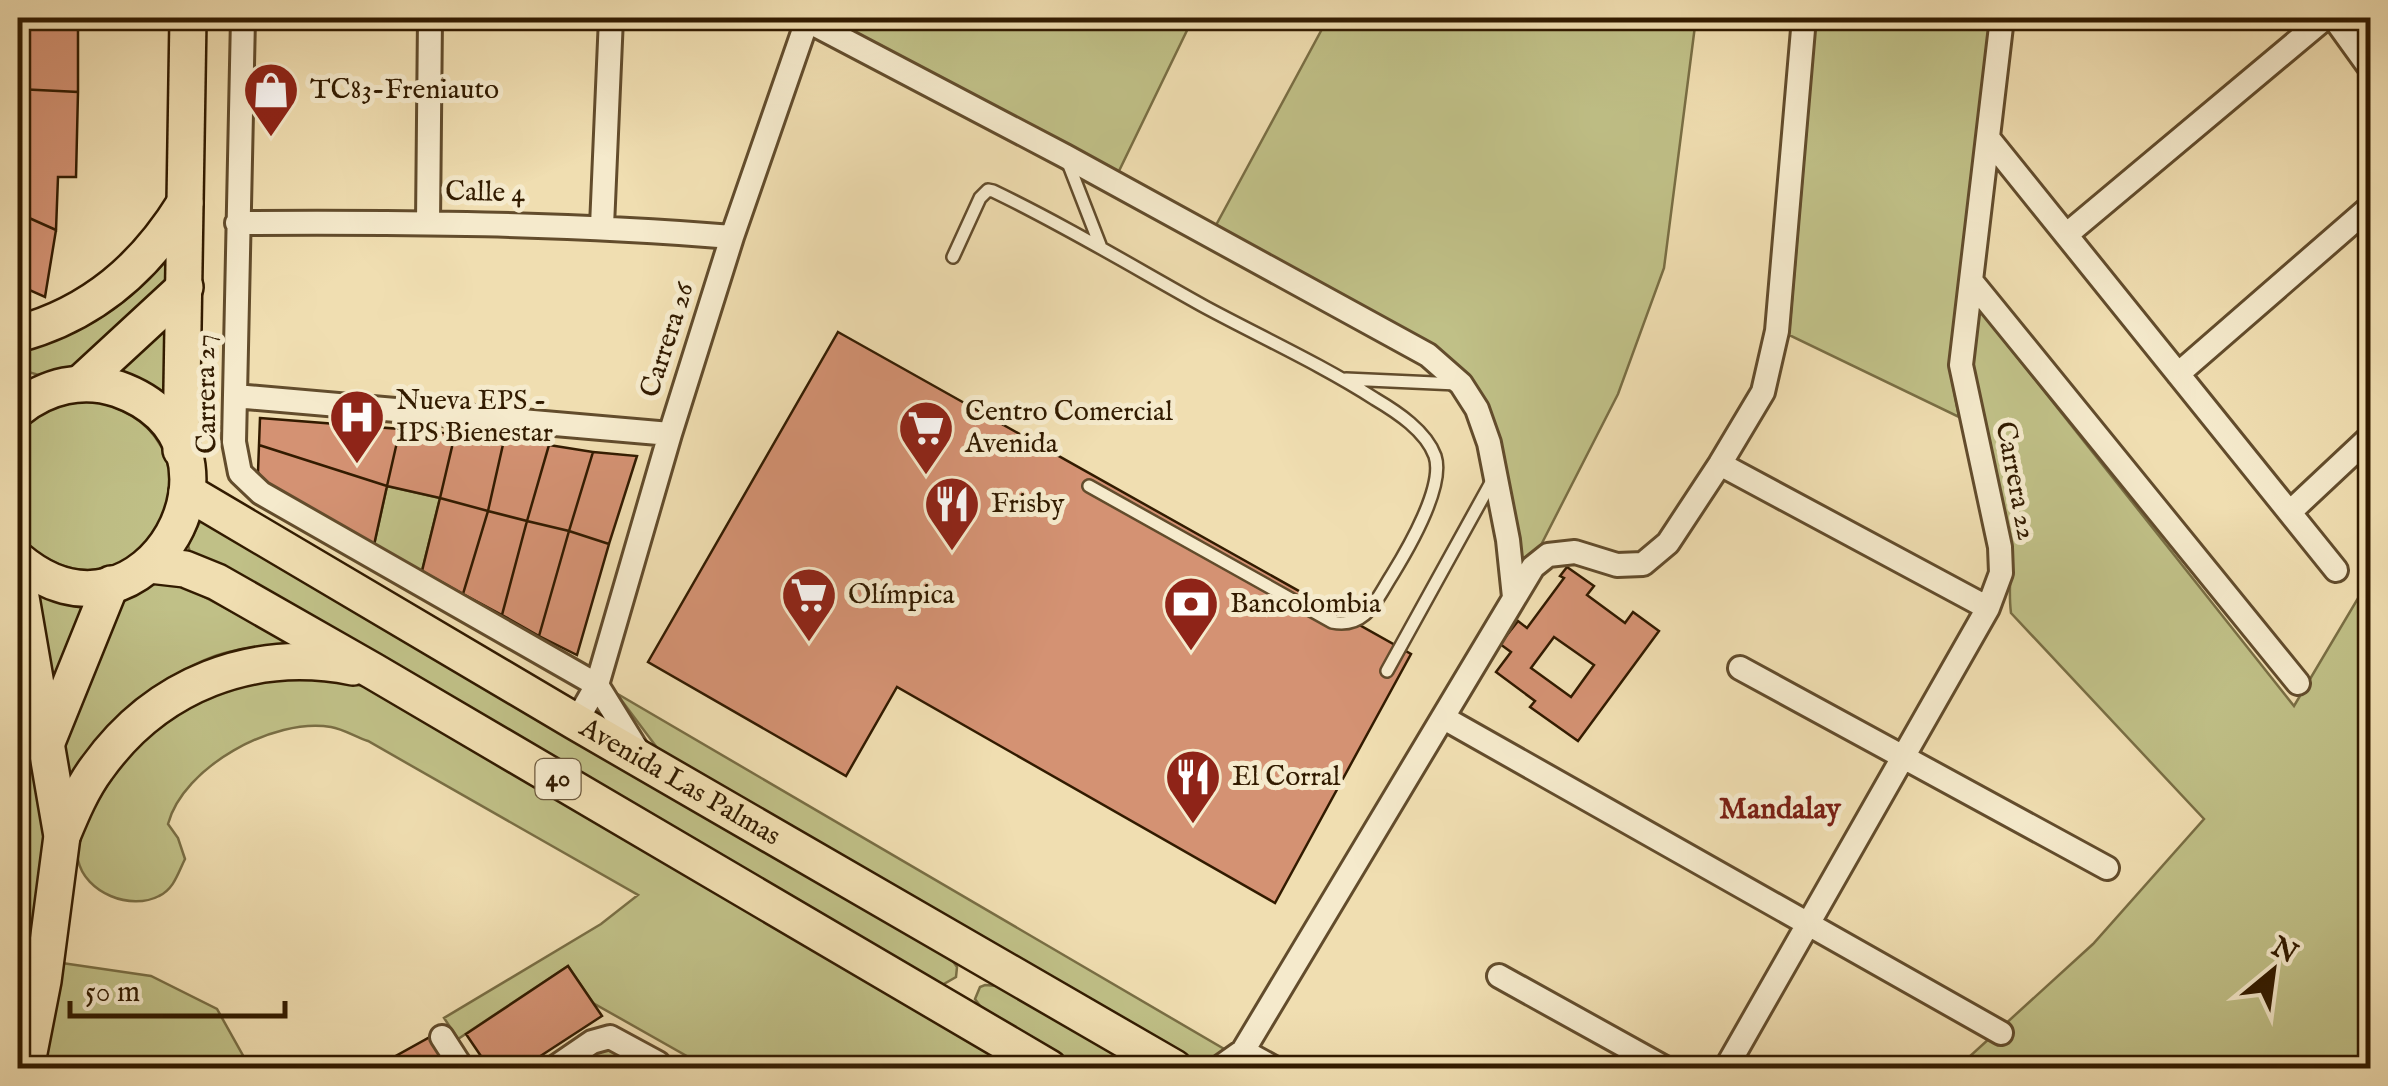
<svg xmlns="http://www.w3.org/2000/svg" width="2388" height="1086" font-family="'IM FELL English',serif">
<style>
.green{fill:#c0c087;stroke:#796e44;stroke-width:2.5}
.building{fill:#d49273;stroke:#321b00;stroke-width:2.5;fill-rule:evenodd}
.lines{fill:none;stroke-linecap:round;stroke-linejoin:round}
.lane-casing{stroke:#624c2c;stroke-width:16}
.street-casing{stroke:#624c2c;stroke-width:28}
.primary-casing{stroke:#321b00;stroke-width:40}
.lane{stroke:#f5eacc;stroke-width:11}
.street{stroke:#f5eacc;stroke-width:22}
.primary{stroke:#f0deb1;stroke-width:35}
.labels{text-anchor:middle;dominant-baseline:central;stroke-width:10;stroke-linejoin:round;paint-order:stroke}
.shield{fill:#f5eacc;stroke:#6c593d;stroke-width:2.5}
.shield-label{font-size:25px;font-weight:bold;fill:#321b00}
.poi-label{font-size:28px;fill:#321b00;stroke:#f5eacc;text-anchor:start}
.street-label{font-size:28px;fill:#321b00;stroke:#f5eacc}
.neighbourhood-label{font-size:30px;font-weight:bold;fill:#7a1f14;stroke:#f5eacc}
</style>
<rect width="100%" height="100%" fill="#f0deb1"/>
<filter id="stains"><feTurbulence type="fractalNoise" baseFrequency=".002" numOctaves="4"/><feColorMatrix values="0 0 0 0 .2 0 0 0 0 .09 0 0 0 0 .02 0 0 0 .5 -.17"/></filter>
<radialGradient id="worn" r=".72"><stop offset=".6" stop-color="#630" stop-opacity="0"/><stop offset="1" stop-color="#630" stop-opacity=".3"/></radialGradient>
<path class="green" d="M 827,18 L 1193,18 L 1118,173 Z
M 1328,18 L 1696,18 L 1664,268 L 1618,394 L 1541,545 L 1522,565 C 1510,501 1506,433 1470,378 L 1215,227 Z
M 1816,18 L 1992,18 L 1949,365 L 1959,417 L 1789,335 Z
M 169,256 L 168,280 L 74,367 L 42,376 L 18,369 L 18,351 C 77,338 132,304 169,256 Z
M 1979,309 L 2294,706 L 2370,578 L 2370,1068 L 1957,1068 L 2093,944 L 2204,819 L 2011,613 C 2008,589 2011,570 2012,547 L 1971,366 Z
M 168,326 L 166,398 L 142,381 L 119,372 Z
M 90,400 C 238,431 155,617 48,559 C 35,552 26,546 18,535 L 18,435 C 36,410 61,404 90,400 Z
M 387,486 L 440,498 L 422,571 L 374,545 Z
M 201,520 L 950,957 L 957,967 L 956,977 L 942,985 L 190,552 L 188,545 Z
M 154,582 L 182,585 L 292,644 C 267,646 240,647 215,656 C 153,679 104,726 69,780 L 64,745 L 124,598 Z
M 36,592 L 60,602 L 85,604 L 53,681 Z
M 288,676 L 329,679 L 367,687 L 1016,1068 L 708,1068 L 593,1003 L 568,966 L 458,1039 L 444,1018 L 601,924 L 638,895 L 368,741 C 356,737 343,729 331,727 C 274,717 183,767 168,824 L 178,838 L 185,859 C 178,873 174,889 159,896 C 131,911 85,893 78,860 C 74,842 85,826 93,810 C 120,757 165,713 220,691 C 241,683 266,681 288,676 Z
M 18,682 L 45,836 L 18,1019 Z
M 616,693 L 1231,1053 L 1205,1068 L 691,769 L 658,749 Z
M 62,963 L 151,976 L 217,1009 L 250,1068 L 44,1068 Z
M 985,985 L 998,986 L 1141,1068 L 1083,1068 L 983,1010 L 975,999 L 980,987 Z
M 605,1047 L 639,1068 L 574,1068 Z"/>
<path class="building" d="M 18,18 L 78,18 L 78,92 L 18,89 Z
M 18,89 L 78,92 L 76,177 L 58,177 L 56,230 L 18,213 Z
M 18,213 L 56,230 L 45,297 L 18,285 Z
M 838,332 L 1411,654 L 1275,903 L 897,687 L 846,776 L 648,662 Z
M 260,418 L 400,429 L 387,486 L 259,445 Z
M 400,429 L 455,434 L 440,498 L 387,486 Z
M 455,434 L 504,440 L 488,511 L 440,498 Z
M 504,440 L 549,445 L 527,521 L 488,511 Z
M 259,445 L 387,486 L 374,545 L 264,483 L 258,472 Z
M 549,445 L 593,452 L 569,531 L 527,521 Z
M 593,452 L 637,456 L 609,544 L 569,531 Z
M 440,498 L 488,511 L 463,594 L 422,571 Z
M 488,511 L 527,521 L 502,615 L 463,594 Z
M 527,521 L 569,531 L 539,636 L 502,615 Z
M 569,531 L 609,544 L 577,655 L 539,636 Z
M 1567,567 L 1594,586 L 1587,595 L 1625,623 L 1633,612 L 1659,631 L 1578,741 L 1530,707 L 1535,701 L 1496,672 L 1511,652 L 1500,644 L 1518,621 L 1527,628 L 1564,578 L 1560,576 ZM 1554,637 L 1594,665 L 1571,697 L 1531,668 Z
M 568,966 L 602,1016 L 522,1068 L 489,1068 L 466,1034 Z
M 430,1037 L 449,1068 L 389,1068 L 385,1062 Z"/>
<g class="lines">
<g class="lane-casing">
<path id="lane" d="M 1067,160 L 1100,245
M 953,257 L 980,198 L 988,190 L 993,191 C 1066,226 1135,268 1207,308 C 1263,338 1322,365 1375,399 C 1397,412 1426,431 1435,456 C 1445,486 1408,549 1392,575 C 1376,600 1366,629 1332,622 L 1089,486
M 1346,379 L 1457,384
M 1387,671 L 1493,479"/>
</g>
<g class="street-casing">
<path id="street" d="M 243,18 L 234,442 L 240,473 L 261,493 L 597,685 L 641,756
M 2334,18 L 2370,68
M 808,21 L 1065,156 L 1428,355 L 1461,384 L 1477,409 L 1489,443 L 1508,540 L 1514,597
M 1988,138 L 2336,570
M 428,222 L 430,18
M 237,223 C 403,222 567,223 732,237
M 602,226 L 611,18
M 2066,235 L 2325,18
M 1972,282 L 2298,683
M 2178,374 L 2370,207
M 235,396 L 670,434
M 1720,464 L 1988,608
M 2290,512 L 2370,437
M 1740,668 L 2107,868
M 1444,718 L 2001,1033
M 576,722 L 597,685 L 670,434 L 732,237 L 808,18
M 1499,976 L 1665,1068
M 442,1037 L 462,1068
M 1243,1051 L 1274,1068
M 554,1068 L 592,1042 L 610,1037 L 658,1063 L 659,1068
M 1219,1068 L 1243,1051 L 1533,567 L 1548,555 L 1575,552 L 1617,565 L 1643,564 L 1668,543 L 1720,464 L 1763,392 L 1777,331 L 1804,18
M 1726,1068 L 1988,608 L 2001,573 L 2000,547 L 1961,365 L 2002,18"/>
</g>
<g class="primary-casing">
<g id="primary">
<path d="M 18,334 C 92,314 145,268 185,203"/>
<path d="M 81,383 L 185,287"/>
<path d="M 18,409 C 46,386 83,377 118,389 C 270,443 145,667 18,560"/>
<path d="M 181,450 L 188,18"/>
<path id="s1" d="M 187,492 L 576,722 L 1174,1068"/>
<path d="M 150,565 L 185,569 L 217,582 L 373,671 L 1049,1068"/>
<path d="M 18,580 L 62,836 L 43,981 L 26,1068"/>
<path d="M 47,742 L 111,584"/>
<path d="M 62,836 C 72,812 82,788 97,768 C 157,684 253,647 353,667"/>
</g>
</g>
<use href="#lane" class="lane"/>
<use href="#street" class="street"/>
<use href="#primary" class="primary"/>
</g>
<defs>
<g id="shop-pin" transform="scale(2.875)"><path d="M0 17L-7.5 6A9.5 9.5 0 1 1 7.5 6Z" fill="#8f2418" stroke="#f5eacc"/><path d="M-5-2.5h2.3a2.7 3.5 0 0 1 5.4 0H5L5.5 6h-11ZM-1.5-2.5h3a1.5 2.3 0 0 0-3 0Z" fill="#fff"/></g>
<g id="hospital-pin" transform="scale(2.875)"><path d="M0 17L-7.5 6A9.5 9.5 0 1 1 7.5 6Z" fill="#8f2418" stroke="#f5eacc"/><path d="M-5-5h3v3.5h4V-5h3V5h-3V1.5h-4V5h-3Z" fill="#fff"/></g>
<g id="supermarket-pin" transform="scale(2.875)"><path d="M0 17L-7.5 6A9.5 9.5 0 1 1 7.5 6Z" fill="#8f2418" stroke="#f5eacc"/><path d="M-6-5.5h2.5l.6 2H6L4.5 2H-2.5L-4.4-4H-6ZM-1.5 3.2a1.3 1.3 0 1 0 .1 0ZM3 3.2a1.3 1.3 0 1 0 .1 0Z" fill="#fff"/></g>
<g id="restaurant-pin" transform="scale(2.875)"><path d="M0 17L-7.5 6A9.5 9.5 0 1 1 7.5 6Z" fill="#8f2418" stroke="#f5eacc"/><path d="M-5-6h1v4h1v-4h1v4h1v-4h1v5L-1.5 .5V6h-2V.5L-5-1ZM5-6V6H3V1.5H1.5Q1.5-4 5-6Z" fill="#fff"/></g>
<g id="bank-pin" transform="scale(2.875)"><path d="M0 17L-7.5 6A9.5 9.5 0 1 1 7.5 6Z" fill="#8f2418" stroke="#f5eacc"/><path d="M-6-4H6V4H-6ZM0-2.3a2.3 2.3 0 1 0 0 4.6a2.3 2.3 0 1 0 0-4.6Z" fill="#fff"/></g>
</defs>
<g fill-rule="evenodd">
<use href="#shop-pin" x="271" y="90"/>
<use href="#hospital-pin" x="357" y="417"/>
<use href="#supermarket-pin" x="926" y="428"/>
<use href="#restaurant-pin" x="952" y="504"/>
<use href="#supermarket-pin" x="809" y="595"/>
<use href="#bank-pin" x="1191" y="604"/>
<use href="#restaurant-pin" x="1193" y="777"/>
</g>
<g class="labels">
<rect class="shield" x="535.5" y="759" width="45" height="40" rx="8"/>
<g class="shield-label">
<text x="558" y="779">40</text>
</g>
<g class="poi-label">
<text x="310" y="90">TC83-Freniauto</text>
<text x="396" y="401">Nueva EPS -<tspan x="396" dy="32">IPS Bienestar</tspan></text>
<text x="965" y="412">Centro Comercial<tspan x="965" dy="32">Avenida</tspan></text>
<text x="991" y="504">Frisby</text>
<text x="848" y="595">Olímpica</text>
<text x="1230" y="604">Bancolombia</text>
<text x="1232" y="777">El Corral</text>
</g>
<g class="street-label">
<text transform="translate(485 193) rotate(1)">Calle 4</text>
<text transform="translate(668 340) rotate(-72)">Carrera 26</text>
<text transform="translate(207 394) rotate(-91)">Carrera 27</text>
<text transform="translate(2015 481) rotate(79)">Carrera 22</text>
<text stroke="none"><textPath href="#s1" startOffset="572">Avenida Las Palmas</textPath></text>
</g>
<g class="neighbourhood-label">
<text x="1780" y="810">Mandalay</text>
</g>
</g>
<rect width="2388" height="1086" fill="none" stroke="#f0deb1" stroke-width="60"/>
<rect x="20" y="20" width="2348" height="1046" fill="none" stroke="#321b00" stroke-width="5"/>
<rect x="30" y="30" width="2328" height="1026" fill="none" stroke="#321b00" stroke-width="2.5"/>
<g transform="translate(2273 971) rotate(29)" stroke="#f5eacc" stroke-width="8" paint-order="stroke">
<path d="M0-8L18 38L0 25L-18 38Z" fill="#321b00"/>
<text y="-15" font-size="28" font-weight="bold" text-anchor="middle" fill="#321b00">N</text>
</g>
<path d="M70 1001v15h215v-15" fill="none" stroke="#321b00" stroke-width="5"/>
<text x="85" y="1001" font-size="30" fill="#321b00" stroke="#f5eacc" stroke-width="8" paint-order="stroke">50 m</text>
<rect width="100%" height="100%" filter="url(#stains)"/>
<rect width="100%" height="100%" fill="url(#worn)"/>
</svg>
